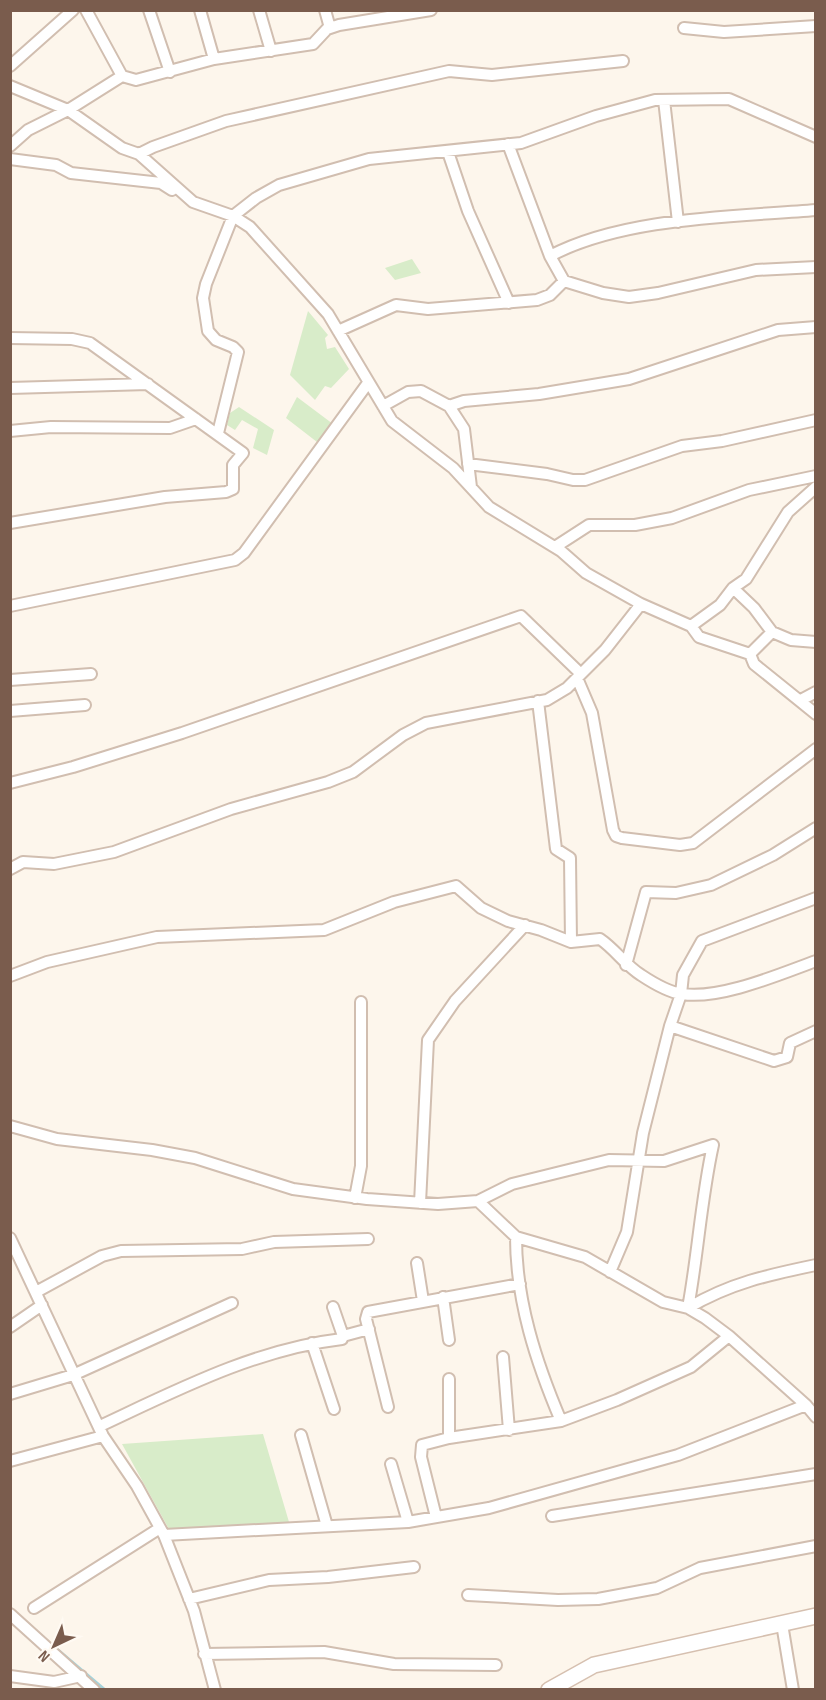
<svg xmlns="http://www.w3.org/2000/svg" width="826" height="1700" font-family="'Sofia Sans Condensed',sans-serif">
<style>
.green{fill:#d8ecc9}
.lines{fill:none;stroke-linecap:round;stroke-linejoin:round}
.stream{stroke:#a5d3da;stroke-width:3}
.street-casing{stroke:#d1beb0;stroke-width:14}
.secondary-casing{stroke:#d6c0b0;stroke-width:18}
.street{stroke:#fff;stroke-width:10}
.secondary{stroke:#fff;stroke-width:15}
</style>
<rect width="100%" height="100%" fill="#fdf6ec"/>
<path class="green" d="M 412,259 L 421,273 L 395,280 L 385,268 Z
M 308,311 L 328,335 L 325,338 L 327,349 L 335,347 L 349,369 L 331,388 L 325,386 L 315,400 L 290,375 Z
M 297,397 L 333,424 L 317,442 L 286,418 Z
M 239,407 L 274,430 L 267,455 L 253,448 L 258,429 L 242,420 L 235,430 L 227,425 L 230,413 Z
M 263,1434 L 289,1522 L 170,1531 L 122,1444 Z"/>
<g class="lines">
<path class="stream" d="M 52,1645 L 105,1690"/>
<g class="street-casing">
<path id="street" d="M 86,10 L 122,76
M 149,10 L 170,72
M 200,10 L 214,59
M 259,10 L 271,51
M 325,10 L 330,28
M 684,28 L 724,32 L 816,26
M 10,66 L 73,10
M 10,86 L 68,110 L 122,148 L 139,154 L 193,202 L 233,216 L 250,227 L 328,314 L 392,421 L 453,468 L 489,507 L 561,551 L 586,573 L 641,604 L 691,626 L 699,637 L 750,654 L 754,664 L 816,714
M 664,100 L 678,222
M 508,144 L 550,256 L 564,281 L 603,293 L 629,297 L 658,293 L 756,270 L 816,267
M 10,146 L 28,130 L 68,110 L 122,76 L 136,80 L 214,59 L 313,44 L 327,29 L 339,25 L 431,10
M 448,152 L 468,211 L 509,303
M 139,154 L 153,147 L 226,121 L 449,71 L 492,75 L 623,61
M 10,159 L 56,165 L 71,173 L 161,183 L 172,190
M 550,256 C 624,217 733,217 816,210
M 338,331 L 396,305 L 428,309 L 537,300 L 550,295 L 564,281
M 10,338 L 72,339 L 90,343 L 243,453 L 233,465 L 233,489 L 226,492 L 165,497 L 10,523
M 10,388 L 148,384
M 383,406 L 408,392 L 421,391 L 449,406 L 464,429 L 471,487
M 449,406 L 464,401 L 539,394 L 629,379 L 778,330 L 816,327
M 10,431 L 51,427 L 170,428 L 196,419
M 218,433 L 238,352 L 233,347 L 216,340 L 208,331 L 203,298 L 206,284 L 233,216 L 256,198 L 279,185 L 369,159 L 521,143 L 596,116 L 655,100 L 729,99 L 816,137
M 468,464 L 547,474 L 573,480 L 585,480 L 682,446 L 722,441 L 816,420
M 555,547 L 589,525 L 635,525 L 672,518 L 749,490 L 816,476
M 733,588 L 754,608 L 772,632 L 791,640 L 816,642
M 10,606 L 235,560 L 244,553 L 368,383
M 691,626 L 720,605 L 733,588 L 746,579 L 788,512 L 816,487
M 750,654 L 772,632
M 577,678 L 592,713 L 613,830 L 616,836 L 622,838 L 680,845 L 693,843 L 816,749
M 10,680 L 91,674
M 801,700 L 816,692
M 538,701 L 556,849 L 570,858 L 571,942
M 10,711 L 85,705
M 10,783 L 73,767 L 182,733 L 521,616 L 581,674
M 10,869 L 23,862 L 54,864 L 114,852 L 231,809 L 328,782 L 353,772 L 403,735 L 426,723 L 547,700 L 567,688 L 605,650 L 641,604
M 626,965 L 646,892 L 676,893 L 711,885 L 773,855 L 816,828
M 10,976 L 47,962 L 157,937 L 324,930 L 394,902 L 456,886 L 481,908 L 508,921 L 541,930 L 571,942 L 600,939 C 616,950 625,965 641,975 C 653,983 668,992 682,994 C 720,1000 780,974 816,961
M 670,1026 L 774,1061 L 787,1057 L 790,1043 L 816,1031
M 10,1126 L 57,1139 L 152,1150 L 195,1158 L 293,1189 L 367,1199 L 438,1204 L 478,1201 L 512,1184 L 609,1160 L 664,1161 L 713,1145
M 355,1198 L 361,1166 L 361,1002
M 478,1201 L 516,1237 L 585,1257 L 663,1302 L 688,1308 L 705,1318 L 729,1336 L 806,1405 L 816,1417
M 420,1203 L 428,1040 L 455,1001 L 525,925
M 516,1237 C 516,1301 536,1362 561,1421
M 10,1238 L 103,1436 L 137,1486 L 164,1535 L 194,1611 L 215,1690
M 417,1263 L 423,1301
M 610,1272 L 627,1232 L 643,1133 L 670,1026 L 681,994 L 683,975 L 702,941 L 816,898
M 36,1292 L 102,1256 L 121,1251 L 242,1249 L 274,1242 L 368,1239
M 443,1297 L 449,1340
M 688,1308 C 698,1254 701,1199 713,1145
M 688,1308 C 730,1283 768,1275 816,1265
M 10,1327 L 42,1305
M 343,1336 L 369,1329
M 312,1343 L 334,1409
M 503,1357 L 509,1430
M 449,1379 L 449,1438
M 10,1394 L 73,1375 L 232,1303
M 388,1407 L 366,1319 L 368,1312 L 520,1284
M 100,1426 C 177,1390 256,1349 342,1339 L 343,1336 L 333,1307
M 301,1435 L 327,1526
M 10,1461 L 103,1436
M 391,1464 L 408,1522
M 552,1516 L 816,1474
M 436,1517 L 421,1457 L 422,1445 L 449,1438 L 561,1421 L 617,1400 L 691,1367 L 729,1336
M 164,1535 L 408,1522 L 489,1508 L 678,1455 L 806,1405
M 468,1595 L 558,1600 L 598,1599 L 657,1588 L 700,1568 L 816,1546
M 189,1599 L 269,1580 L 328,1577 L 414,1567
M 34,1608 L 160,1528
M 10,1614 L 94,1690
M 782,1624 L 793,1690
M 204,1654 L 324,1652 L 394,1664 L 496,1665
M 10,1676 L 54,1682 L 81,1676"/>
</g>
<g class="secondary-casing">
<path id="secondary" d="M 549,1690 L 594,1665 L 816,1616"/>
</g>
<use href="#street" class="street"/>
<use href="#secondary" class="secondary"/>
</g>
<rect width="826" height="1700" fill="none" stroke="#7a5c4d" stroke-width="24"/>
<g transform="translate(54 1646) rotate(224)" stroke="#fffaf3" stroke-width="4.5" paint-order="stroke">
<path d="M0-4.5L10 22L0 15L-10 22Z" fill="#7a5c4d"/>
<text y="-9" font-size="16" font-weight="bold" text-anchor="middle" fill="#7a5c4d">N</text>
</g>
</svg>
